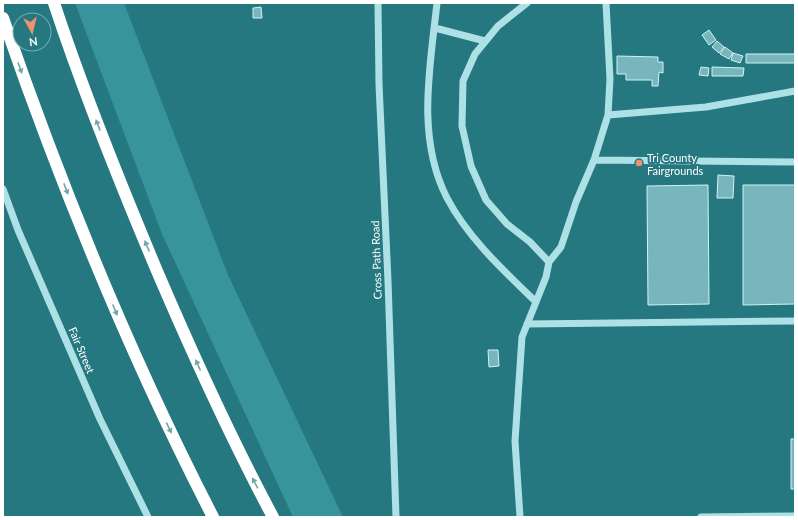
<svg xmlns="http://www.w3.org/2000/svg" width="798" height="520" font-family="Lato,sans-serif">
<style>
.green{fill:#37939c}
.building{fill:#77b6bc;stroke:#d1f2f5}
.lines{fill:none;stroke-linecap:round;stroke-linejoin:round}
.minor{stroke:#aee1e6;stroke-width:7}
.highway{stroke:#fff;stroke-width:12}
.oneway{fill:#72a7ac}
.poi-dot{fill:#ef9173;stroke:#267880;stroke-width:1.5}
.labels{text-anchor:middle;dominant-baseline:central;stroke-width:4;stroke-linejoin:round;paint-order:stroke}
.poi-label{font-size:11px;fill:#fff;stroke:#267880;text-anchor:start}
.street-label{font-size:11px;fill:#fff;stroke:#267880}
</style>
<rect width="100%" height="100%" fill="#267880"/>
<path class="green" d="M 75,3 L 124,3 L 228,275 L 343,517 L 293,517 L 162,234 Z"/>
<path class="building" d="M 261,7 L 262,18 L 253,18 L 253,8 Z
M 709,30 L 716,40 L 709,45 L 702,35 Z
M 717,41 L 724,47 L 719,53 L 712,47 Z
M 725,47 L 733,53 L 729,59 L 720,54 Z
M 733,53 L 743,56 L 740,63 L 731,60 Z
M 746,54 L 795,54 L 795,63 L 746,63 Z
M 617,56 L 658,57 L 658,62 L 663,62 L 663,73 L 659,72 L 658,86 L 652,86 L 652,80 L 626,80 L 626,74 L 617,74 Z
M 701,67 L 709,68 L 708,76 L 699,75 Z
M 712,67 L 744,68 L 743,76 L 712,76 Z
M 718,175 L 734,176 L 733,198 L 717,198 Z
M 708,185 L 709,304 L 648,305 L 647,186 Z
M 743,185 L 795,185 L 795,304 L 743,305 Z
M 488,350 L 498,350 L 499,366 L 489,367 Z
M 791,439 L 795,439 L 795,489 L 791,489 Z"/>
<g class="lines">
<path class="minor" d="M 378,3 L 379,84 L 388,281 L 396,517
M 437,3 C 430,67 416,138 447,198 C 468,238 504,271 536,302
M 435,28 L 485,41
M 608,115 L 706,107 L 795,91
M 594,160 L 795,162
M 3,189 L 18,230 L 100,419 L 148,517
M 549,262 L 561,247 L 576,202 L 594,160 L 608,115 L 610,79 L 606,3
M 527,324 L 795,321
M 520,517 L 515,441 L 522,337 L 546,277 L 549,262 L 530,242 L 507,224 L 486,200 L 471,166 L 462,126 L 463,81 L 475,54 L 498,26 L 527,3
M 701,517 L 795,516"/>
<path class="highway" d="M 54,3 C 84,94 120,183 157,271 C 193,355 230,437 273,517
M 3,18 C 62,189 130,356 213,517"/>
</g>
<defs><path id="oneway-solid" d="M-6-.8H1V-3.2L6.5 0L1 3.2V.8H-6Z"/></defs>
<g class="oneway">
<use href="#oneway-solid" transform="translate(20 68) rotate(70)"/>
<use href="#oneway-solid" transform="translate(98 125) rotate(-111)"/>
<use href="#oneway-solid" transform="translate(66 189) rotate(69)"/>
<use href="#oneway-solid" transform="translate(147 246) rotate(-113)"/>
<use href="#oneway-solid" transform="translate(115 310) rotate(67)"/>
<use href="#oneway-solid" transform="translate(198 365) rotate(-114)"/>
<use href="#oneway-solid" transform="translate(169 428) rotate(64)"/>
<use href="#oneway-solid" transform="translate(255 483) rotate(-118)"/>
</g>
<circle class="poi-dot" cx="639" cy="163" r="4"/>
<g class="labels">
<g class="poi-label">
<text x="647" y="157">Tri County<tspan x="647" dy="13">Fairgrounds</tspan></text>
</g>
<g class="street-label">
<text transform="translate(376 260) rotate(-92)">Cross Path Road</text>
<text transform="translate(82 350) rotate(67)">Fair Street</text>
</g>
</g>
<rect width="798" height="520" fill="none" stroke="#ffffff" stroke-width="8"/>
<g transform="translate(32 32) rotate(172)"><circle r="19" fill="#267880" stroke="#7daeb3"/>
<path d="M0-3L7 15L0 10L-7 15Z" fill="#ef9173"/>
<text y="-6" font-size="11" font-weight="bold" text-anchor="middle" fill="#ffffff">N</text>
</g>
</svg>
